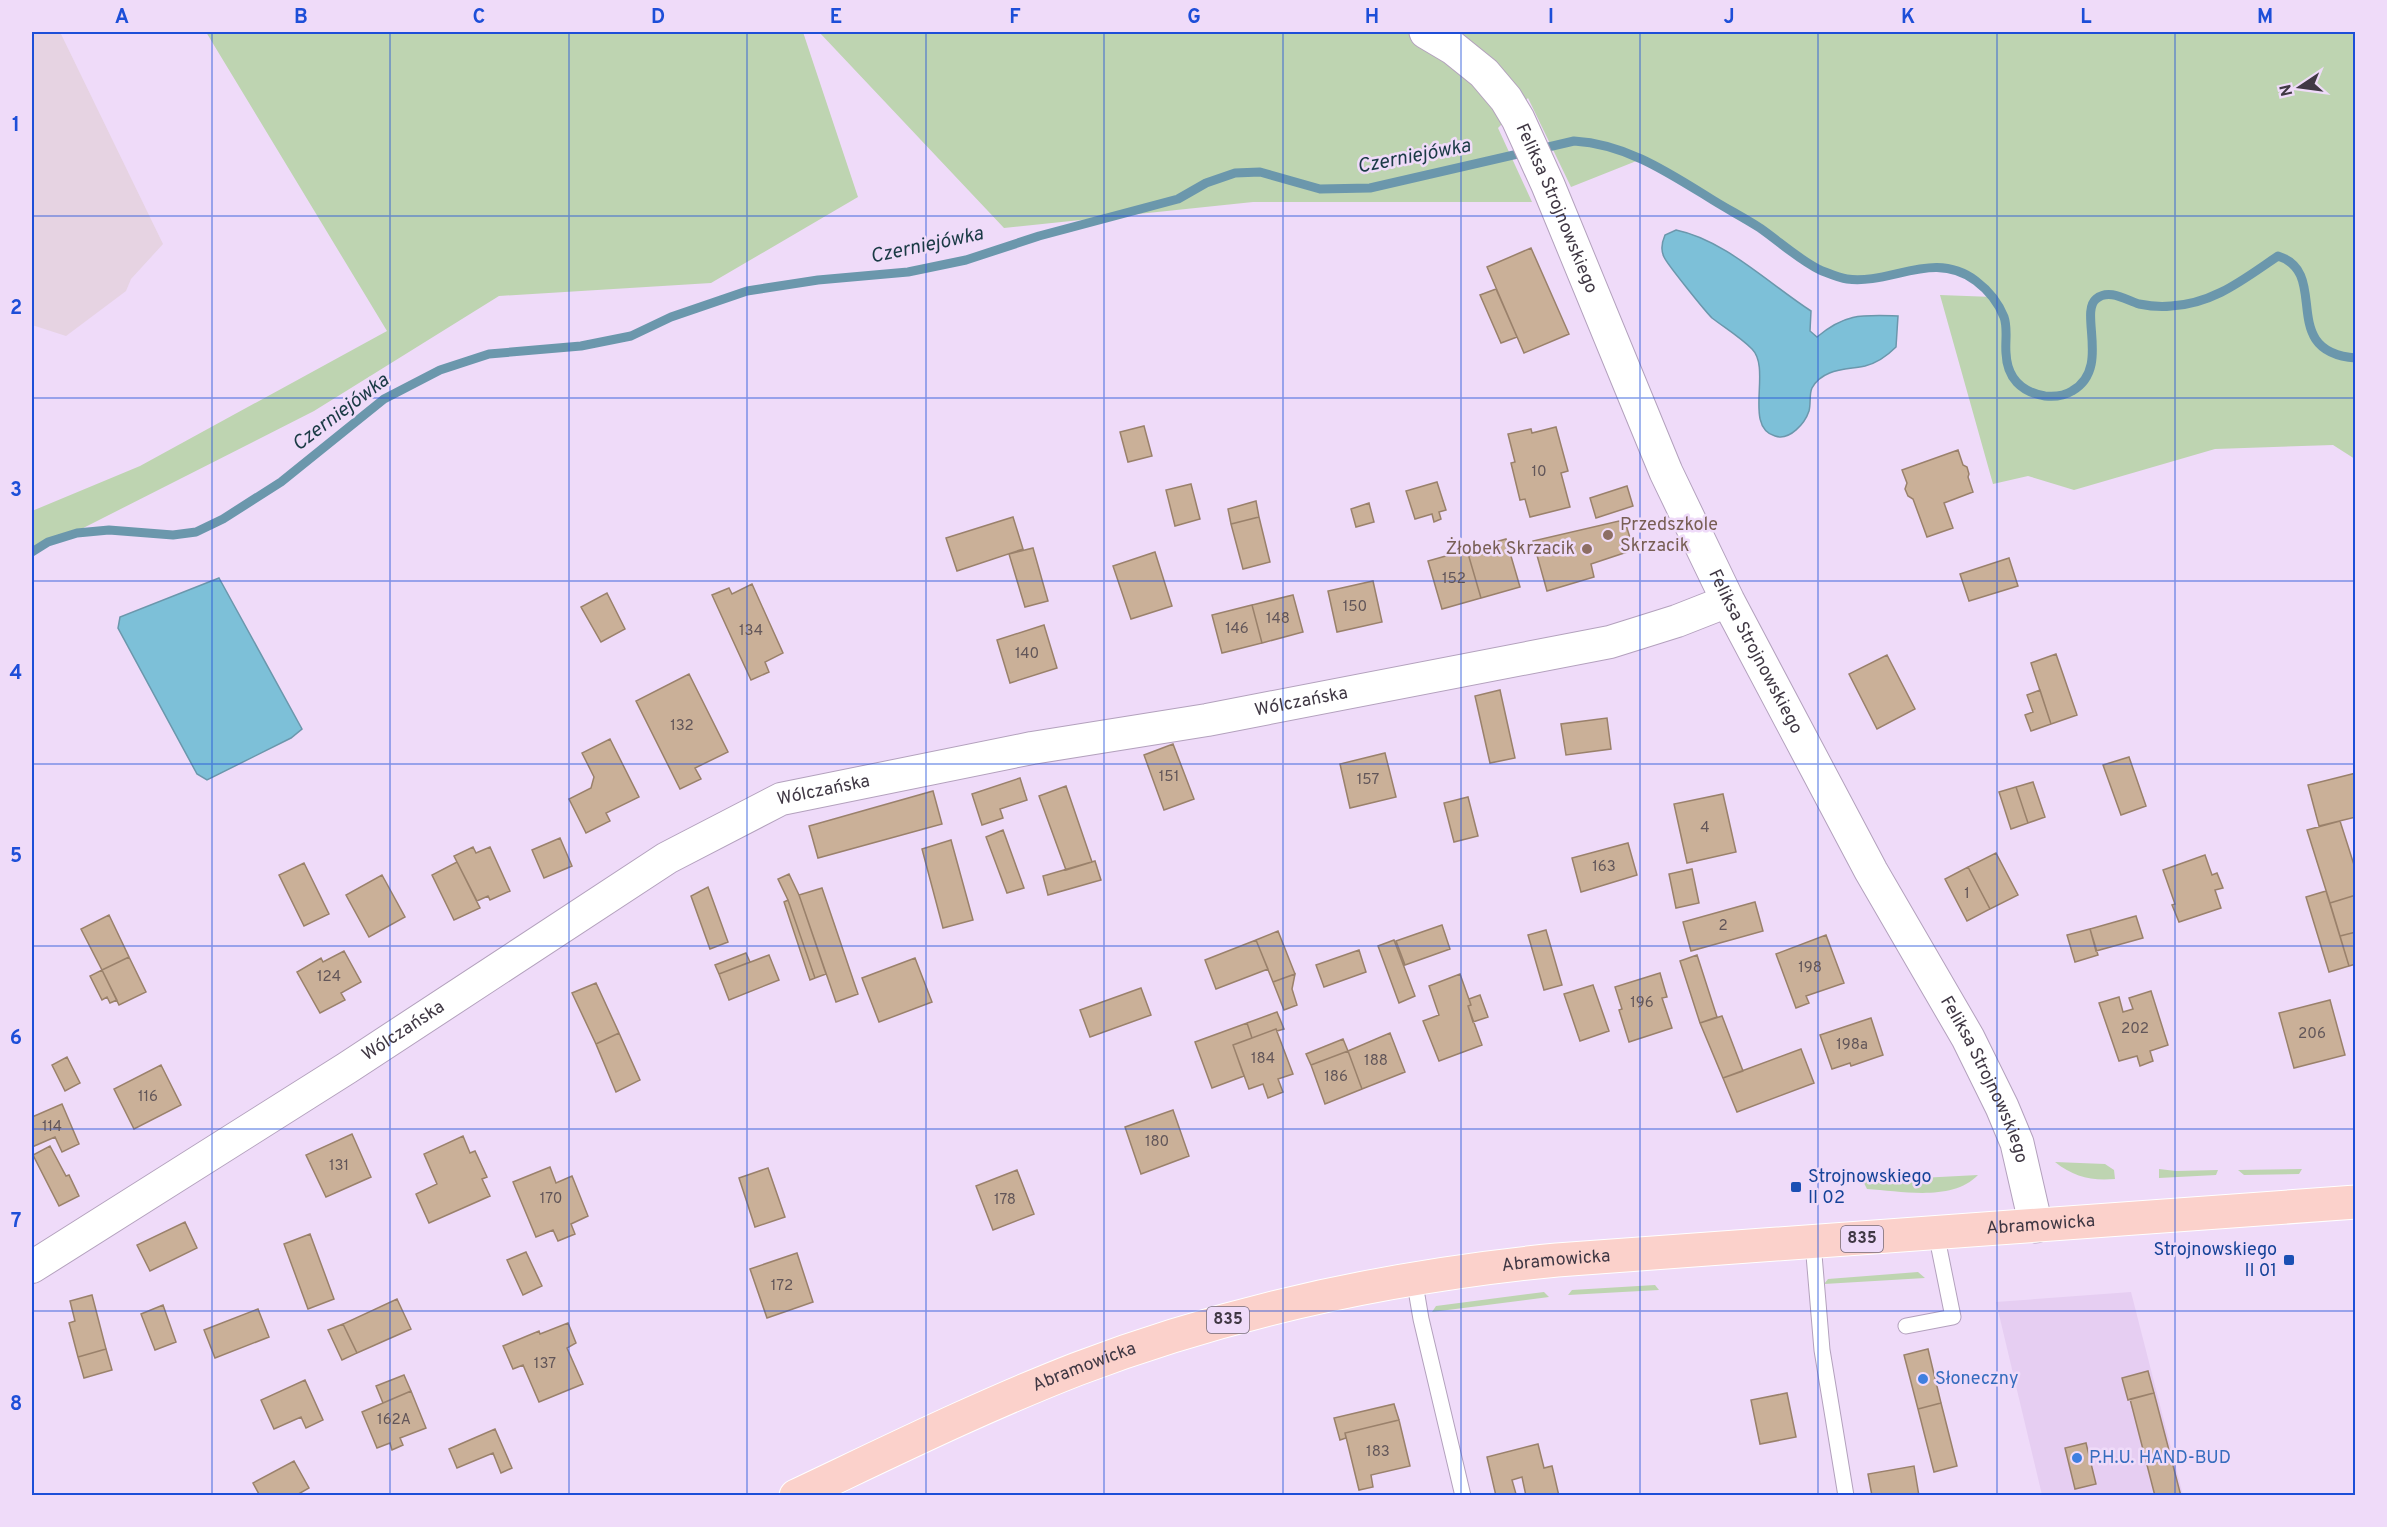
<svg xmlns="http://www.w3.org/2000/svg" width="2387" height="1527" font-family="Overpass,sans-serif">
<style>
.built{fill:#e6cef2}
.industrial{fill:#e6d3e2}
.green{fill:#bed4b1}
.water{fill:#7dc0d8;stroke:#6b97ac;stroke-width:1.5}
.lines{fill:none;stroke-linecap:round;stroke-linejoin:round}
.stream{stroke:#6b97ac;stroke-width:9}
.building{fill:#cab098;stroke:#9a816b;stroke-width:1.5}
.service-casing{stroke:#b3a1bd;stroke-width:17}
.minor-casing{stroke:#b3a1bd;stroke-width:34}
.tertiary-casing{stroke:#b3a1bd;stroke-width:35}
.primary-casing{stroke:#fff;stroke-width:35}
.service{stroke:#fff;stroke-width:15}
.minor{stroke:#fff;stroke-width:32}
.tertiary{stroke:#fff;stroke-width:33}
.primary{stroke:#fbd1cb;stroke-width:33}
.grid{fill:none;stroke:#1d4ed8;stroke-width:1.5;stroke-opacity:0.55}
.education-dot{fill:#8d6e63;stroke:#efdbf9;stroke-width:2}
.transit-dot{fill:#1a4fb4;stroke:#efdbf9;stroke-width:2}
.shop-dot{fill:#3f7fe0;stroke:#efdbf9;stroke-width:2}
.labels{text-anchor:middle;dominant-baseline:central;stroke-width:5;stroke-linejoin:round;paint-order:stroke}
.number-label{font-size:15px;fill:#625659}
.shield{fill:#efdbf9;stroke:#74697a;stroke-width:1.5}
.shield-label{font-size:16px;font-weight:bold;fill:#403844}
.street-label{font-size:18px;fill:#403844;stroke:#efdbf9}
.education-label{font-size:18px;fill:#785e54;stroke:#efdbf9;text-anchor:start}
.transit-label{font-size:18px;fill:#164399;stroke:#efdbf9;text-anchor:start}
.shop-label{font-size:18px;fill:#366cbe;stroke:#efdbf9;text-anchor:start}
.water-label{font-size:20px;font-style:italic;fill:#1a3a45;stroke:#efdbf9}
.neatline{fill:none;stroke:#1d4ed8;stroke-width:2}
.grid-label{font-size:20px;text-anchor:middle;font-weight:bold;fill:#1d4ed8}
</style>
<rect width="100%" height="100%" fill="#efdbf9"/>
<path class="built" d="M 2131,1292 L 2183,1495 L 2042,1495 L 1996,1302 Z"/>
<path class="industrial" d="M 32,32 L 60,32 L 163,244 L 131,279 L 126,291 L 66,336 L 32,325 Z"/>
<path class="green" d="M 206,32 L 803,32 L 858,197 L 711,283 L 499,296 L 314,411 L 32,554 L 32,511 L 140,466 L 387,331 Z
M 819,32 L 2355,32 L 2355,459 L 2333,445 L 2215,449 L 2074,490 L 2028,476 L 1993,484 L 1940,295 L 1993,297 L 1975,280 L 1955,269 L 1918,267 L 1884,276 L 1846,279 L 1820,270 L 1791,253 L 1760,228 L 1644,158 L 1571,187 L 1528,98 L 1498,128 L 1532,202 L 1253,202 L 1004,228 Z
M 2055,1162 L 2105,1164 L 2114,1170 L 2115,1179 C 2091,1181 2074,1177 2055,1162 Z
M 2159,1169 L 2176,1171 L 2218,1170 L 2216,1175 L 2159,1178 Z
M 2302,1169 L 2299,1174 L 2244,1175 L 2238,1170 Z
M 1978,1175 C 1952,1202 1902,1191 1867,1189 L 1863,1181 Z
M 1918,1272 L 1925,1278 L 1824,1284 L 1828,1279 Z
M 1655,1285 L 1659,1290 L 1568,1295 L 1572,1290 Z
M 1544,1292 L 1549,1297 L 1432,1312 L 1436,1306 Z"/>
<path class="water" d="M 1676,230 C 1725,240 1769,284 1811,311 L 1810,331 L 1817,337 C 1846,313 1862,315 1898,316 L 1896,347 C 1888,355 1877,363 1865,366 C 1847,370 1823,368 1812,388 C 1809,394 1811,404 1809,411 C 1805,423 1790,441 1775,436 C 1743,427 1772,369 1752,349 C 1740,337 1725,328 1712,318 C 1705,311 1667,264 1664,257 C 1660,249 1662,242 1665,235 Z
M 219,578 L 302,729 L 291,738 L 207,780 L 197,774 L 118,628 L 120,617 Z"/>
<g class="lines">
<path class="stream" d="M 32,552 L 48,542 L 77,533 L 109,530 L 173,535 L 196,532 L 223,519 L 281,482 L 384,399 L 440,370 L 489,354 L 581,346 L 631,336 L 671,317 L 747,291 L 818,280 L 908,272 L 966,260 L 1039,236 L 1178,199 L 1206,183 L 1235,173 L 1260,172 L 1320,189 L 1370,188 L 1574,141 C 1625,144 1666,171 1708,197 C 1725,208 1743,217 1760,228 C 1780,242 1798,259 1820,270 C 1828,273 1839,278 1847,279 C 1891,285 1934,249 1976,281 C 1988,290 1998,302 2004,317 C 2008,328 2005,341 2006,353 C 2007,378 2021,392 2045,396 C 2055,397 2064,396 2072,391 C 2111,369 2079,313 2096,299 C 2109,288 2126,300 2139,304 C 2149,306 2162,307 2171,306 C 2214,304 2245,278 2278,256 C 2332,273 2276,352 2356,358"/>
</g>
<path class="building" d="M 1531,248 L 1569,334 L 1524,353 L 1487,267 Z
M 1496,289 L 1517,337 L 1501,343 L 1480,295 Z
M 1144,426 L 1152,456 L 1128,462 L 1120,432 Z
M 1556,427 L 1568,471 L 1561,473 L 1570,507 L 1530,517 L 1525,499 L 1520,500 L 1511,463 L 1515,462 L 1508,434 L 1531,429 L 1532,433 Z
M 1958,450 L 1963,465 L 1967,467 L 1969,474 L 1968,477 L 1973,492 L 1944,503 L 1953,528 L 1927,537 L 1913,499 L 1908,496 L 1905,489 L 1907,483 L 1902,470 Z
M 1437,482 L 1446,510 L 1439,512 L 1441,519 L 1434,522 L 1432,514 L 1415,519 L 1406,491 Z
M 1191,484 L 1200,519 L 1175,526 L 1166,490 Z
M 1627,486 L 1633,506 L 1596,518 L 1590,498 Z
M 1256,501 L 1259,517 L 1231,524 L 1228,509 Z
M 1369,503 L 1374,522 L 1356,527 L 1351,509 Z
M 1013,517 L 1023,549 L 957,571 L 946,538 Z
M 1259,517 L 1270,562 L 1243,569 L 1231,524 Z
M 1619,521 L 1626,525 L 1632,544 L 1627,552 L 1591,564 L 1594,577 L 1547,591 L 1533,541 Z
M 1506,539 L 1520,587 L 1481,598 L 1467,550 Z
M 1033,548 L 1048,601 L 1025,607 L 1009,554 Z
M 1467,550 L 1481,598 L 1442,609 L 1428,561 Z
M 1155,552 L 1172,606 L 1131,619 L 1113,566 Z
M 2009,558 L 2018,586 L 1969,601 L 1960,574 Z
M 1373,581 L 1382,622 L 1337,632 L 1328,591 Z
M 752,584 L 783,653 L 765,662 L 769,672 L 751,680 L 712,595 L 729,588 L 732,594 Z
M 607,593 L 625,629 L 601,642 L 581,607 Z
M 1293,595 L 1303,632 L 1262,643 L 1252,605 Z
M 1252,605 L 1262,643 L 1222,653 L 1212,615 Z
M 1044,625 L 1057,668 L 1010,683 L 997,640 Z
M 2056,654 L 2077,715 L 2051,724 L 2031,663 Z
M 1887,655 L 1915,709 L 1877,729 L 1849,674 Z
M 689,674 L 728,752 L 695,768 L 701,779 L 680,789 L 636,701 Z
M 1500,690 L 1515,758 L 1490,763 L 1475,696 Z
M 2040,690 L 2051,724 L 2031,731 L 2025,715 L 2033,712 L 2027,695 Z
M 1607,718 L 1611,749 L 1566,755 L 1561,724 Z
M 610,739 L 639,797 L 606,813 L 610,821 L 586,833 L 569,799 L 591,788 L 594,777 L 582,753 Z
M 1173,744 L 1194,799 L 1164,810 L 1144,755 Z
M 1385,753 L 1396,797 L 1350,808 L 1340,764 Z
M 2129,757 L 2146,806 L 2121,815 L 2103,765 Z
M 2356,773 L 2356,817 L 2319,826 L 2308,785 Z
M 1020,778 L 1027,800 L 1000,809 L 1003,818 L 982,825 L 972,794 Z
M 2033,782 L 2045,817 L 2028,823 L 2016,787 Z
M 1066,786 L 1092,862 L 1066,870 L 1039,796 Z
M 2016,787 L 2028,823 L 2011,829 L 1999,792 Z
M 933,791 L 942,824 L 818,858 L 809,826 Z
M 1723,794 L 1736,852 L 1687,863 L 1674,804 Z
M 1468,797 L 1478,836 L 1454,842 L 1444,803 Z
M 2340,821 L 2356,871 L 2356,895 L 2330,903 L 2307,830 Z
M 1003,830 L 1024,888 L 1007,893 L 986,837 Z
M 560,838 L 572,866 L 544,878 L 532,850 Z
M 951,840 L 973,920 L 943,928 L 922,849 Z
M 1628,843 L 1637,875 L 1581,892 L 1572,858 Z
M 473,847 L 476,853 L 490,847 L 510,891 L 490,900 L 488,896 L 477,901 L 454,856 Z
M 1996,853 L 2018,895 L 1990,909 L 1968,867 Z
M 2205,855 L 2212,875 L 2217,873 L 2223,888 L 2215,890 L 2221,908 L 2179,922 L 2172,905 L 2175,904 L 2163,870 Z
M 1095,861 L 1101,880 L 1048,895 L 1043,876 Z
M 457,862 L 480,908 L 454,920 L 432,875 Z
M 304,863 L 329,914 L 304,926 L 279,875 Z
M 1968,867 L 1990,909 L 1967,921 L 1945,879 Z
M 1692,869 L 1699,903 L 1676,908 L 1669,874 Z
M 789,874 L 799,895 L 826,974 L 815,978 L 788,900 L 778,879 Z
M 382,875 L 405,917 L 369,937 L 346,895 Z
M 708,887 L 728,942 L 710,949 L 691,896 Z
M 822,888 L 858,994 L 836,1002 L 799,895 Z
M 2326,891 L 2349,966 L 2329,972 L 2306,897 Z
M 2356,895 L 2356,932 L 2340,936 L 2330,903 Z
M 788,900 L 815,978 L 810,980 L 784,902 Z
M 1755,902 L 1763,931 L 1691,951 L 1683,922 Z
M 109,915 L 129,957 L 102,970 L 81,929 Z
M 2136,916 L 2143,938 L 2096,951 L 2090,929 Z
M 1442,925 L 1450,949 L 1405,965 L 1396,941 Z
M 2090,929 L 2098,955 L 2075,962 L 2067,935 Z
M 1546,930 L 1562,985 L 1544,990 L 1528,935 Z
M 1278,931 L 1295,974 L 1273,982 L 1256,940 Z
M 2356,932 L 2356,964 L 2349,966 L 2340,936 Z
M 1826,935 L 1844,983 L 1806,996 L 1809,1003 L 1796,1008 L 1776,954 Z
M 1256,940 L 1268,969 L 1216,989 L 1205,960 Z
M 1394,940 L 1415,996 L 1399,1003 L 1378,946 Z
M 1359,950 L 1366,972 L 1324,987 L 1316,965 Z
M 344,951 L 361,982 L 341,993 L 345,1000 L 320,1013 L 297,972 L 321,958 L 323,962 Z
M 746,953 L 750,962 L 719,974 L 715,965 Z
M 769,955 L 779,980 L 729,1000 L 719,974 Z
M 1697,955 L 1717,1017 L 1700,1023 L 1680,961 Z
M 129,957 L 146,992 L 119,1005 L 102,970 Z
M 915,958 L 932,1002 L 879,1022 L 862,978 Z
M 102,970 L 117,1000 L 110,1003 L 107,997 L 102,1000 L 90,976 Z
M 1660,973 L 1667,997 L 1662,998 L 1672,1028 L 1629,1042 L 1619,1010 L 1622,1009 L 1615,987 Z
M 1295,974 L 1292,989 L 1297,1005 L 1284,1010 L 1273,982 Z
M 1460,974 L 1471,1005 L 1468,1006 L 1482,1045 L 1439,1061 L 1423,1021 L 1439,1015 L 1429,986 Z
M 596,983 L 619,1033 L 596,1044 L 572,993 Z
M 1593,985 L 1609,1031 L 1580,1041 L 1564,994 Z
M 1141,988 L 1151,1015 L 1090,1037 L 1080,1010 Z
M 2151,991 L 2168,1045 L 2150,1051 L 2153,1061 L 2140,1066 L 2137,1056 L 2119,1061 L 2099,1003 L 2119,997 L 2123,1012 L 2133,1009 L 2129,998 Z
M 1480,995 L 1488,1017 L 1473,1022 L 1468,1006 L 1471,1005 L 1469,999 Z
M 2330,1000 L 2345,1055 L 2294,1068 L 2279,1013 Z
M 1277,1012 L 1284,1029 L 1277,1031 L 1276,1029 L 1252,1038 L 1247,1023 Z
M 1722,1016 L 1743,1071 L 1723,1078 L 1700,1023 Z
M 1871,1018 L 1883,1055 L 1851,1066 L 1850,1063 L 1832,1069 L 1820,1035 Z
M 1247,1023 L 1252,1038 L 1233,1045 L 1244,1076 L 1212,1088 L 1195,1042 Z
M 1276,1029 L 1293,1074 L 1278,1079 L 1283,1092 L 1268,1098 L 1263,1084 L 1249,1089 L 1233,1045 Z
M 619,1033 L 640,1080 L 616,1092 L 596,1044 Z
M 1390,1033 L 1405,1072 L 1362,1089 L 1348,1051 Z
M 1343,1039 L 1348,1051 L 1311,1065 L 1306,1054 Z
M 1801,1049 L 1814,1083 L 1737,1112 L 1723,1078 Z
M 1348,1051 L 1362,1089 L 1325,1104 L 1311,1065 Z
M 67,1057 L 80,1083 L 65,1091 L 52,1065 Z
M 161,1065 L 181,1105 L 134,1129 L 114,1089 Z
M 62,1104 L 79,1144 L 62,1152 L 55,1137 L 32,1147 L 32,1117 Z
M 1173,1110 L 1189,1156 L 1141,1174 L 1125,1127 Z
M 352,1134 L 371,1177 L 326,1197 L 306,1155 Z
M 463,1136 L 470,1153 L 475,1151 L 487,1177 L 482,1179 L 490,1196 L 429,1223 L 416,1194 L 437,1184 L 424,1154 Z
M 50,1146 L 66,1176 L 69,1175 L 79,1196 L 59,1206 L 33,1155 Z
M 550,1167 L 556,1183 L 572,1176 L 588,1216 L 571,1224 L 575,1234 L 558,1241 L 553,1230 L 536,1237 L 513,1182 Z
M 768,1168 L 785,1217 L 755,1227 L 739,1178 Z
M 1017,1170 L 1034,1214 L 993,1230 L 976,1186 Z
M 185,1222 L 197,1248 L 150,1271 L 137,1245 Z
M 310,1234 L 334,1299 L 308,1309 L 284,1244 Z
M 526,1252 L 542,1286 L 523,1295 L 507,1260 Z
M 797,1253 L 813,1302 L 767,1318 L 750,1269 Z
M 92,1295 L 106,1349 L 78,1357 L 69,1323 L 75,1321 L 70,1301 Z
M 397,1299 L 411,1329 L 357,1353 L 343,1324 Z
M 163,1305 L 176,1342 L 155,1350 L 141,1314 Z
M 258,1309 L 269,1337 L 215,1358 L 204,1330 Z
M 568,1323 L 576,1343 L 567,1348 L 583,1384 L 539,1402 L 523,1365 L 513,1369 L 503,1346 L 539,1331 L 540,1334 Z
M 343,1324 L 357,1353 L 342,1360 L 328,1330 Z
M 106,1349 L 112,1370 L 84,1378 L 78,1357 Z
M 1928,1349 L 1941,1403 L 1918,1409 L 1904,1355 Z
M 2148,1371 L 2154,1393 L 2128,1400 L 2122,1378 Z
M 404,1375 L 411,1391 L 383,1403 L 376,1386 Z
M 305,1380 L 323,1420 L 306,1428 L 301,1417 L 274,1429 L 261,1400 Z
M 411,1391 L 426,1428 L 400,1438 L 403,1445 L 392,1450 L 390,1443 L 377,1448 L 362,1412 Z
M 1787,1393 L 1796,1437 L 1760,1444 L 1751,1400 Z
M 2154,1393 L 2181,1496 L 2155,1496 L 2130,1399 Z
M 1941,1403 L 1957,1466 L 1934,1472 L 1918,1409 Z
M 1394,1404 L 1399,1420 L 1345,1433 L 1346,1438 L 1340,1440 L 1334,1418 Z
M 1399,1420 L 1410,1466 L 1371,1475 L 1373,1487 L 1359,1490 L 1345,1433 Z
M 495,1429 L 512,1468 L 501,1473 L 493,1453 L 457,1468 L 449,1449 Z
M 2086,1443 L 2096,1484 L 2075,1489 L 2065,1448 Z
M 1538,1444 L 1544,1468 L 1552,1466 L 1559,1496 L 1526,1496 L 1522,1477 L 1512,1480 L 1516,1494 L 1496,1496 L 1487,1457 Z
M 294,1461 L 309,1488 L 295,1496 L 260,1496 L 253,1483 Z
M 1914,1466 L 1919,1496 L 1872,1496 L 1868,1474 Z"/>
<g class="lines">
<g class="service-casing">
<path id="service" d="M 1813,1243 L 1822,1350 L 1846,1496
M 1414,1278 L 1421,1319 L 1463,1496
M 1906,1326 L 1953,1317 L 1936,1233"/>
</g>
<g class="minor-casing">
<g id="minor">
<path id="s1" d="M 32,1267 L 347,1068 L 667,858 L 781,799 L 1032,748 L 1207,720 L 1610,642 L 1677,621 L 1728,601"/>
</g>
</g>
<g class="tertiary-casing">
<g id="tertiary">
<path id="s2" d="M 1426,32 L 1453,48 L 1484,73 L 1506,99 L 1518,119 L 1548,185 L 1666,472 L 1728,601 L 1871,871 L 1968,1038 L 2002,1107 L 2017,1143 L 2036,1226"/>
</g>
</g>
<g class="primary-casing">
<g id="primary">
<path id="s3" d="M 796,1496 C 889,1452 982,1406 1077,1369 C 1232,1310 1393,1276 1557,1260 L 2356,1202"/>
</g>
</g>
<use href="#service" class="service"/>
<use href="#minor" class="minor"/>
<use href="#tertiary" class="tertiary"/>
<use href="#primary" class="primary"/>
</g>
<path class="grid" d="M 212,32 L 212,1496M 390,32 L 390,1496M 569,32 L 569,1496M 747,32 L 747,1496M 926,32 L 926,1496M 1104,32 L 1104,1496M 1283,32 L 1283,1496M 1461,32 L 1461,1496M 1640,32 L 1640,1496M 1818,32 L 1818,1496M 1997,32 L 1997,1496M 2175,32 L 2175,1496M 32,216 L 2356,216M 32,398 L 2356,398M 32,581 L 2356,581M 32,764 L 2356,764M 32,946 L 2356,946M 32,1129 L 2356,1129M 32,1311 L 2356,1311"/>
<g class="education-dot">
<circle cx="1608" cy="535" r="6"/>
<circle cx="1587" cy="549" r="6"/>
</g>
<g class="transit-dot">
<rect x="1790" y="1181" width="12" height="12" rx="3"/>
<rect x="2283" y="1254" width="12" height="12" rx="3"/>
</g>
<g class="shop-dot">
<circle cx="1923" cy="1379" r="6"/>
<circle cx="2077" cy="1458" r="6"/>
</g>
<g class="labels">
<g class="number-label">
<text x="1539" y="472">10</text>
<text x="1454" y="579">152</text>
<text x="1355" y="607">150</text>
<text x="1278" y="619">148</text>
<text x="1237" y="629">146</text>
<text x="751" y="631">134</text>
<text x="1027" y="654">140</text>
<text x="682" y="726">132</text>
<text x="1169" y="777">151</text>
<text x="1368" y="780">157</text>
<text x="1705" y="828">4</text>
<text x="1604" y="867">163</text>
<text x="1967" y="894">1</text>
<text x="1723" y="926">2</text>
<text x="1810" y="968">198</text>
<text x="329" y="977">124</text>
<text x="1642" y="1003">196</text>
<text x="2135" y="1029">202</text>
<text x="2312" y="1034">206</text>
<text x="1852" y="1045">198a</text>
<text x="1263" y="1059">184</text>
<text x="1376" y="1061">188</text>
<text x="1336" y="1077">186</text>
<text x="148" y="1097">116</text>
<text x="52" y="1127">114</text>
<text x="1157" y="1142">180</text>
<text x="339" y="1166">131</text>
<text x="551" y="1199">170</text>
<text x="1005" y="1200">178</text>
<text x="782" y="1286">172</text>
<text x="545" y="1364">137</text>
<text x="394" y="1420">162A</text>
<text x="1378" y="1452">183</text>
</g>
<g class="shield">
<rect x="1841" y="1226" width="42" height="26" rx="4.5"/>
<rect x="1207" y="1307" width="42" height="26" rx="4.5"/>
</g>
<g class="shield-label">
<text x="1862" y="1239">835</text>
<text x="1228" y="1320">835</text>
</g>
<g class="street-label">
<text stroke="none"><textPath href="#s2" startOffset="226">Feliksa Strojnowskiego</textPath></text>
<text stroke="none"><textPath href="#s2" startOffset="712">Feliksa Strojnowskiego</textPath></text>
<text stroke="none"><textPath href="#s1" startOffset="1413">Wólczańska</textPath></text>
<text stroke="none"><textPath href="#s1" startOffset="927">Wólczańska</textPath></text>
<text stroke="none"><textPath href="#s1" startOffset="440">Wólczańska</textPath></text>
<text stroke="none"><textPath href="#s2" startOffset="1198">Feliksa Strojnowskiego</textPath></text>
<text stroke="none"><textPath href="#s3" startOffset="1287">Abramowicka</textPath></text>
<text stroke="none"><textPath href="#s3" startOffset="801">Abramowicka</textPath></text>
<text stroke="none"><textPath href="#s3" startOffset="316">Abramowicka</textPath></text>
</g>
<g class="education-label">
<text x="1620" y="525">Przedszkole<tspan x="1620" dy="21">Skrzacik</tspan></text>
<text x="1575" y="549" text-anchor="end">Żłobek Skrzacik</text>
</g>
<g class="transit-label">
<text x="1808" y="1177">Strojnowskiego<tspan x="1808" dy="21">II 02</tspan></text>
<text x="2277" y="1250" text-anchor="end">Strojnowskiego<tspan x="2277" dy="21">II 01</tspan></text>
</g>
<g class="shop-label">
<text x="1935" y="1379">Słoneczny</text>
<text x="2089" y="1458">P.H.U. HAND-BUD</text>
</g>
<g class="water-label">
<text transform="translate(1414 157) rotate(-11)">Czerniejówka</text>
<text transform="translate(927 246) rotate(-12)">Czerniejówka</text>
<text transform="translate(341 413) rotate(-37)">Czerniejówka</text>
</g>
</g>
<rect width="2387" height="1527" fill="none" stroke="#efdbf9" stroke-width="66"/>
<g transform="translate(2300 87) rotate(257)" stroke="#efdbf9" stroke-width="4.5" paint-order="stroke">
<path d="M0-4.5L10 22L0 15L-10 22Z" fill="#403844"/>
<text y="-9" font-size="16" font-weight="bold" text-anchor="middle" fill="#403844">N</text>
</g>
<rect x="33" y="33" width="2321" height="1461" class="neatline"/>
<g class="grid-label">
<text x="122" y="23">A</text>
<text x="301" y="23">B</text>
<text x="479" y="23">C</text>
<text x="658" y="23">D</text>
<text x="836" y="23">E</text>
<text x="1015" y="23">F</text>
<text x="1194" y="23">G</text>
<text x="1372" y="23">H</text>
<text x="1551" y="23">I</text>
<text x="1729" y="23">J</text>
<text x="1908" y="23">K</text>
<text x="2086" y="23">L</text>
<text x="2265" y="23">M</text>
<text x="16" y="131">1</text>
<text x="16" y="314">2</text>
<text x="16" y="496">3</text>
<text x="16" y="679">4</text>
<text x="16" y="862">5</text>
<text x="16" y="1044">6</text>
<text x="16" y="1227">7</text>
<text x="16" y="1410">8</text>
</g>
</svg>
